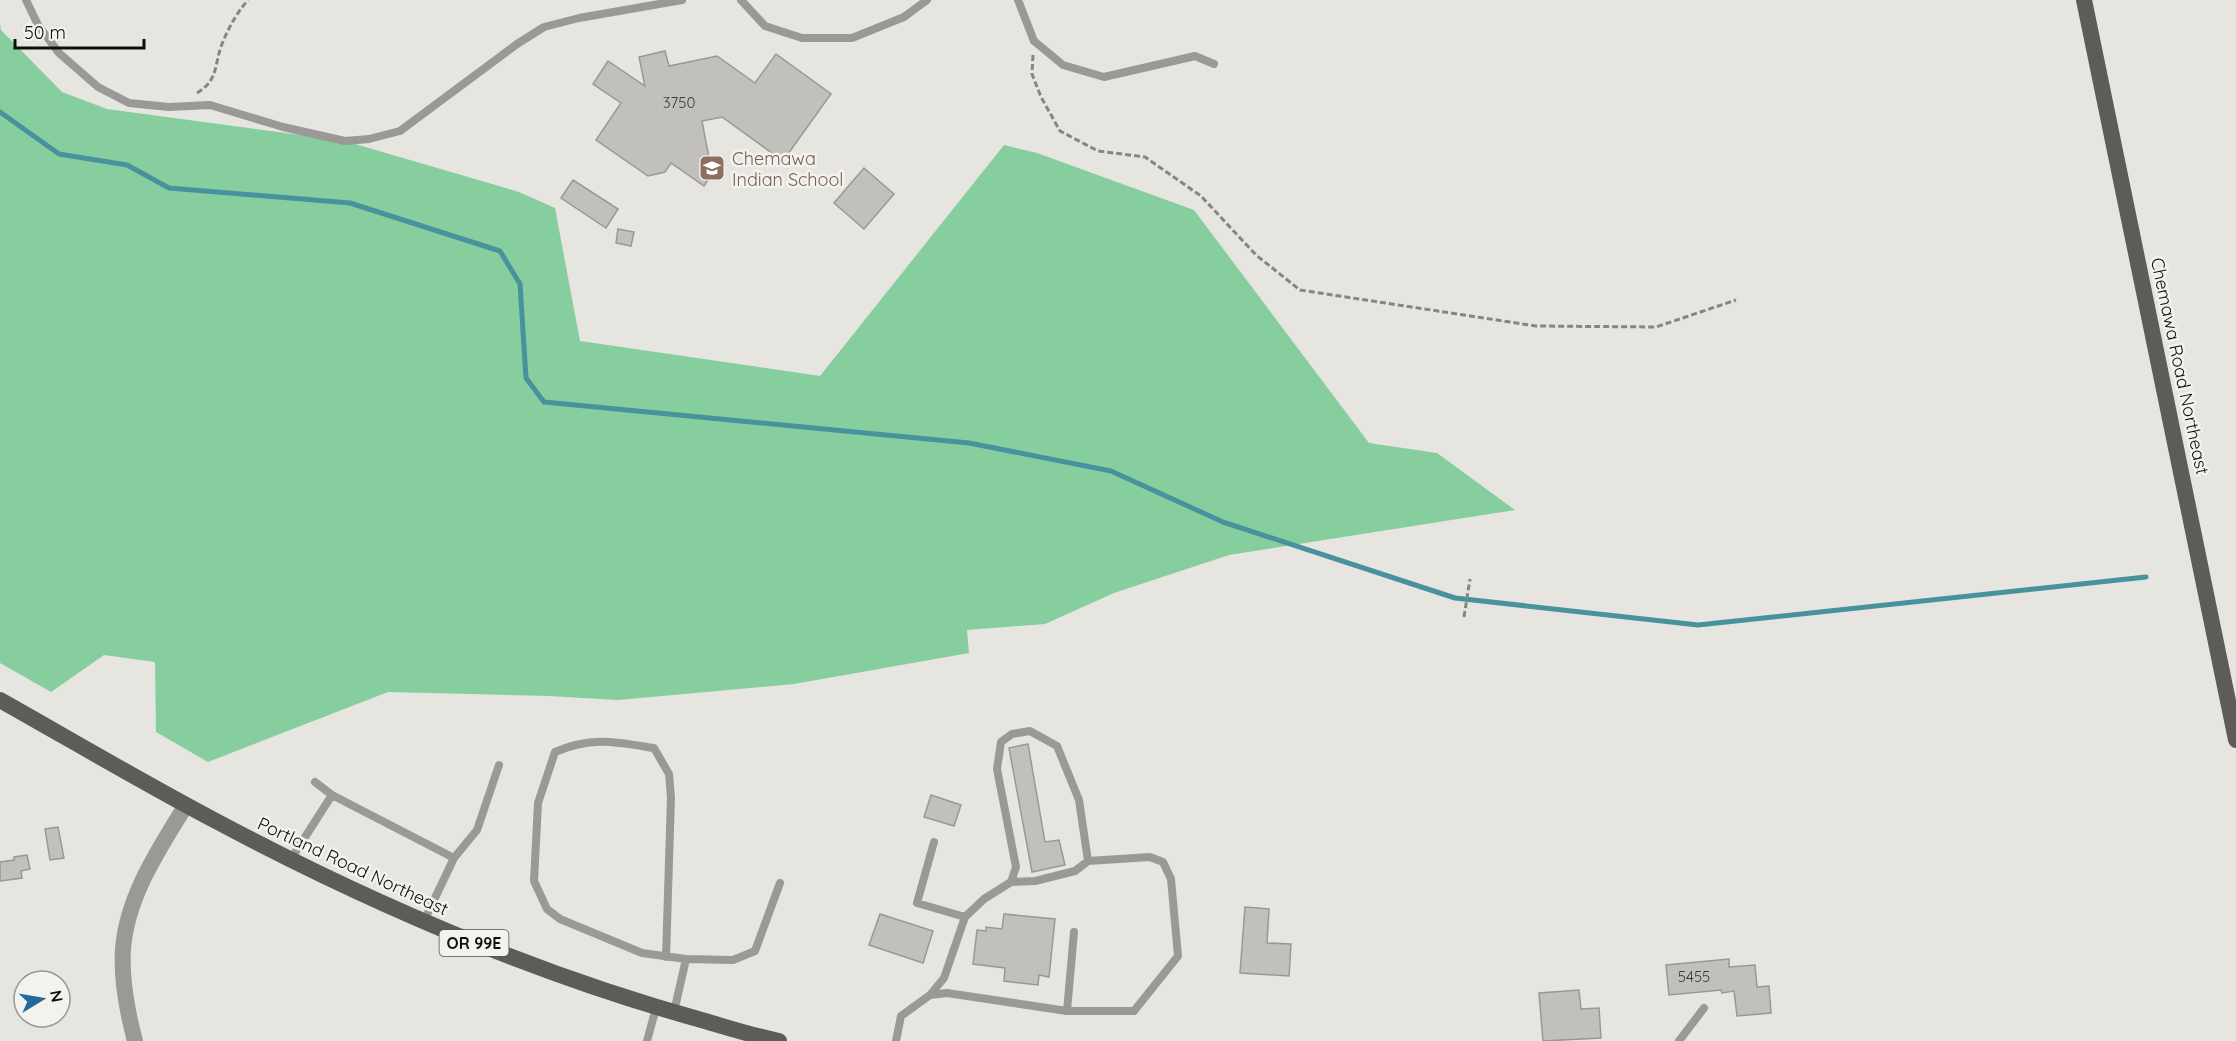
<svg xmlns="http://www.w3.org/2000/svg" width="2236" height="1041" font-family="Quicksand,sans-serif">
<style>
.green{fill:#87ce9e}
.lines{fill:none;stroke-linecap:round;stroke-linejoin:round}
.stream{stroke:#48929e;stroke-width:5}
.building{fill:#c1c0bb;stroke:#9a9894;stroke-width:1.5}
.path{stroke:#868582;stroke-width:3;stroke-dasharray:6 3;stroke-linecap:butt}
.service{stroke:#9a9997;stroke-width:8}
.tertiary{stroke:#9a9997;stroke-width:16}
.primary{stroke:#5d5c58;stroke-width:16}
.labels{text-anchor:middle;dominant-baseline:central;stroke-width:5;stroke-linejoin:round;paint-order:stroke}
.number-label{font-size:15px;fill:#3c3b39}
.shield{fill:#f3f2ed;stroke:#545351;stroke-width:1.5}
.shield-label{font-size:16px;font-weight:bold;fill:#100f0e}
.education-label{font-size:18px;fill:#785e54;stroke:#f3f2ed;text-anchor:start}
.street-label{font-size:18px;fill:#100f0e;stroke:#f3f2ed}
</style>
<rect width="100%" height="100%" fill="#e6e5e0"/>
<path class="green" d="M 0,24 L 1,30 L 62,92 L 107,109 L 345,141 L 519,192 L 555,208 L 580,341 L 820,376 L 1004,145 L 1037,153 L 1194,210 L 1369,443 L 1437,453 L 1515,510 L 1229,555 L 1114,593 L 1045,624 L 967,630 L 969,653 L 794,684 L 618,700 L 548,696 L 388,692 L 208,762 L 156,732 L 155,662 L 104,655 L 51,692 L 0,663 Z"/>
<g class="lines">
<path class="stream" d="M 0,112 L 59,154 L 127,165 L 169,188 L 350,203 L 500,251 L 520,284 L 526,378 L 544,402 L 969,443 L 1111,471 L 1223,522 L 1455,598 L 1698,625 L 2146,577"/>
</g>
<path class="building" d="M 665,51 L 669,66 L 717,56 L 755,83 L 776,54 L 831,94 L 783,161 L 722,117 L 702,121 L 712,174 L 704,186 L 671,163 L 665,172 L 648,176 L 596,140 L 621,103 L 593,84 L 608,61 L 645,86 L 639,57 Z
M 864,168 L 894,194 L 864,229 L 834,203 Z
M 573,180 L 618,209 L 606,228 L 561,198 Z
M 618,229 L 634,232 L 631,246 L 616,243 Z
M 1028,744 L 1045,842 L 1059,840 L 1065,865 L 1032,872 L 1009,748 Z
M 931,795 L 961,805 L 954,826 L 924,817 Z
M 58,827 L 64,858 L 50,860 L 45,829 Z
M 27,855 L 30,869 L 21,871 L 22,878 L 0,881 L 0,862 L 14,860 L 14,857 Z
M 1245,907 L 1269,909 L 1267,943 L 1291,944 L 1289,976 L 1240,973 Z
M 880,914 L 933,931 L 923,963 L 869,945 Z
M 1004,914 L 1055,919 L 1049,977 L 1039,975 L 1038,985 L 1004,981 L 1005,968 L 973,964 L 977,930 L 986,931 L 986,927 L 1002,929 Z
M 1729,959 L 1729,967 L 1755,965 L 1757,987 L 1769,986 L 1771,1013 L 1737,1016 L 1734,991 L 1722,993 L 1721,990 L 1669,995 L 1666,965 Z
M 1579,990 L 1581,1009 L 1599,1008 L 1601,1038 L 1543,1041 L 1539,993 Z"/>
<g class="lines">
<path class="path" d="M 1033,55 L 1032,74 L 1041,97 L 1060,131 L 1098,151 L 1145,157 L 1201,196 L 1256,255 L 1300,290 L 1536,326 L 1656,327 L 1736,300
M 197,93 C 219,80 214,64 222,44 C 229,27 236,14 248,0
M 1464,617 L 1470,579"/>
<path class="service" d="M 26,0 L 38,25 L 59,53 L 98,87 L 129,103 L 169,107 L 210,105 L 283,127 L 345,141 L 369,139 L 400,131 L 517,44 L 544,27 L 579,18 L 682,0
M 741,0 L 765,26 L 802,38 L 852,38 L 904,17 L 927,0
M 1018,0 L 1034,41 L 1063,65 L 1104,77 L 1195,56 L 1214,64
M 315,782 L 332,795 L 454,858
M 291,859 L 332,795
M 1011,882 L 1035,881 L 1075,871 L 1088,861 L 1150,857 L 1163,862 L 1171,879 L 1178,956 L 1134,1011 L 1067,1011
M 965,917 L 984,899 L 1011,882 L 1016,867 L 997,769 L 1001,742 L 1012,734 L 1030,731 L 1057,746 L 1079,800 L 1088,861
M 424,921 L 454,858 L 477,830 L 499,765
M 666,957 L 671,797 L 669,774 L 654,748 C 616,742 592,736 555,752 L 538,803 L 534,881 L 547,909 L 560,919 L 642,953 L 686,959 L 674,1012
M 686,959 L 733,960 L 755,951 L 780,883
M 930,995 L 947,993 L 1067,1011 L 1074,932
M 647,1041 L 656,1008
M 896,1041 L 901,1016 L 930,995 L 944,978 L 965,917 L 917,903 L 934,842
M 1679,1041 L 1704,1008"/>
<path class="tertiary" d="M 135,1041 C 127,1011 121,980 123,949 C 127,896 159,849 186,805"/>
<path class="primary" d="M 2084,0 L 2236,740
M 0,700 C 71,740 142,782 214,820 C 370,903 534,974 705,1021 C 729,1028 754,1036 779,1041"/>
</g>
<defs>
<g id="school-square" transform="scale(1.35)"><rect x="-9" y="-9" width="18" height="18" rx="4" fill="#8d6e63" stroke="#f3f2ed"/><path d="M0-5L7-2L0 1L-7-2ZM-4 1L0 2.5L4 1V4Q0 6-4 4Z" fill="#fff"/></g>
</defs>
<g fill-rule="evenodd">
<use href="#school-square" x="712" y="168"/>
</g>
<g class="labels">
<g class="number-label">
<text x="679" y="102">3750</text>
<text x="1694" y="976">5455</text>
</g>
<rect class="shield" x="439.5" y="930" width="69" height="26" rx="4.5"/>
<g class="shield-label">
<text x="474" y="943">OR 99E</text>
</g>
<g class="education-label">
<text x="732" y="158">Chemawa<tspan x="732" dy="21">Indian School</tspan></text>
</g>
<g class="street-label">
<text transform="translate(2180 366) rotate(78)">Chemawa Road Northeast</text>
<text transform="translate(353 866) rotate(25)">Portland Road Northeast</text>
</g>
</g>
<g transform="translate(42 999) rotate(79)"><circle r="28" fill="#f3f2ed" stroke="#989794" stroke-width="1.5"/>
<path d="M0-4.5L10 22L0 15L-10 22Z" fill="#226a9e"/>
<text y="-9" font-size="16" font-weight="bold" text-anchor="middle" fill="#100f0e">N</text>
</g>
<path d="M15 39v9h129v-9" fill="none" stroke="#100f0e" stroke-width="3"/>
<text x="24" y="39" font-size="18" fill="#100f0e" stroke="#f3f2ed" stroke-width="4.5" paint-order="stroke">50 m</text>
</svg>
